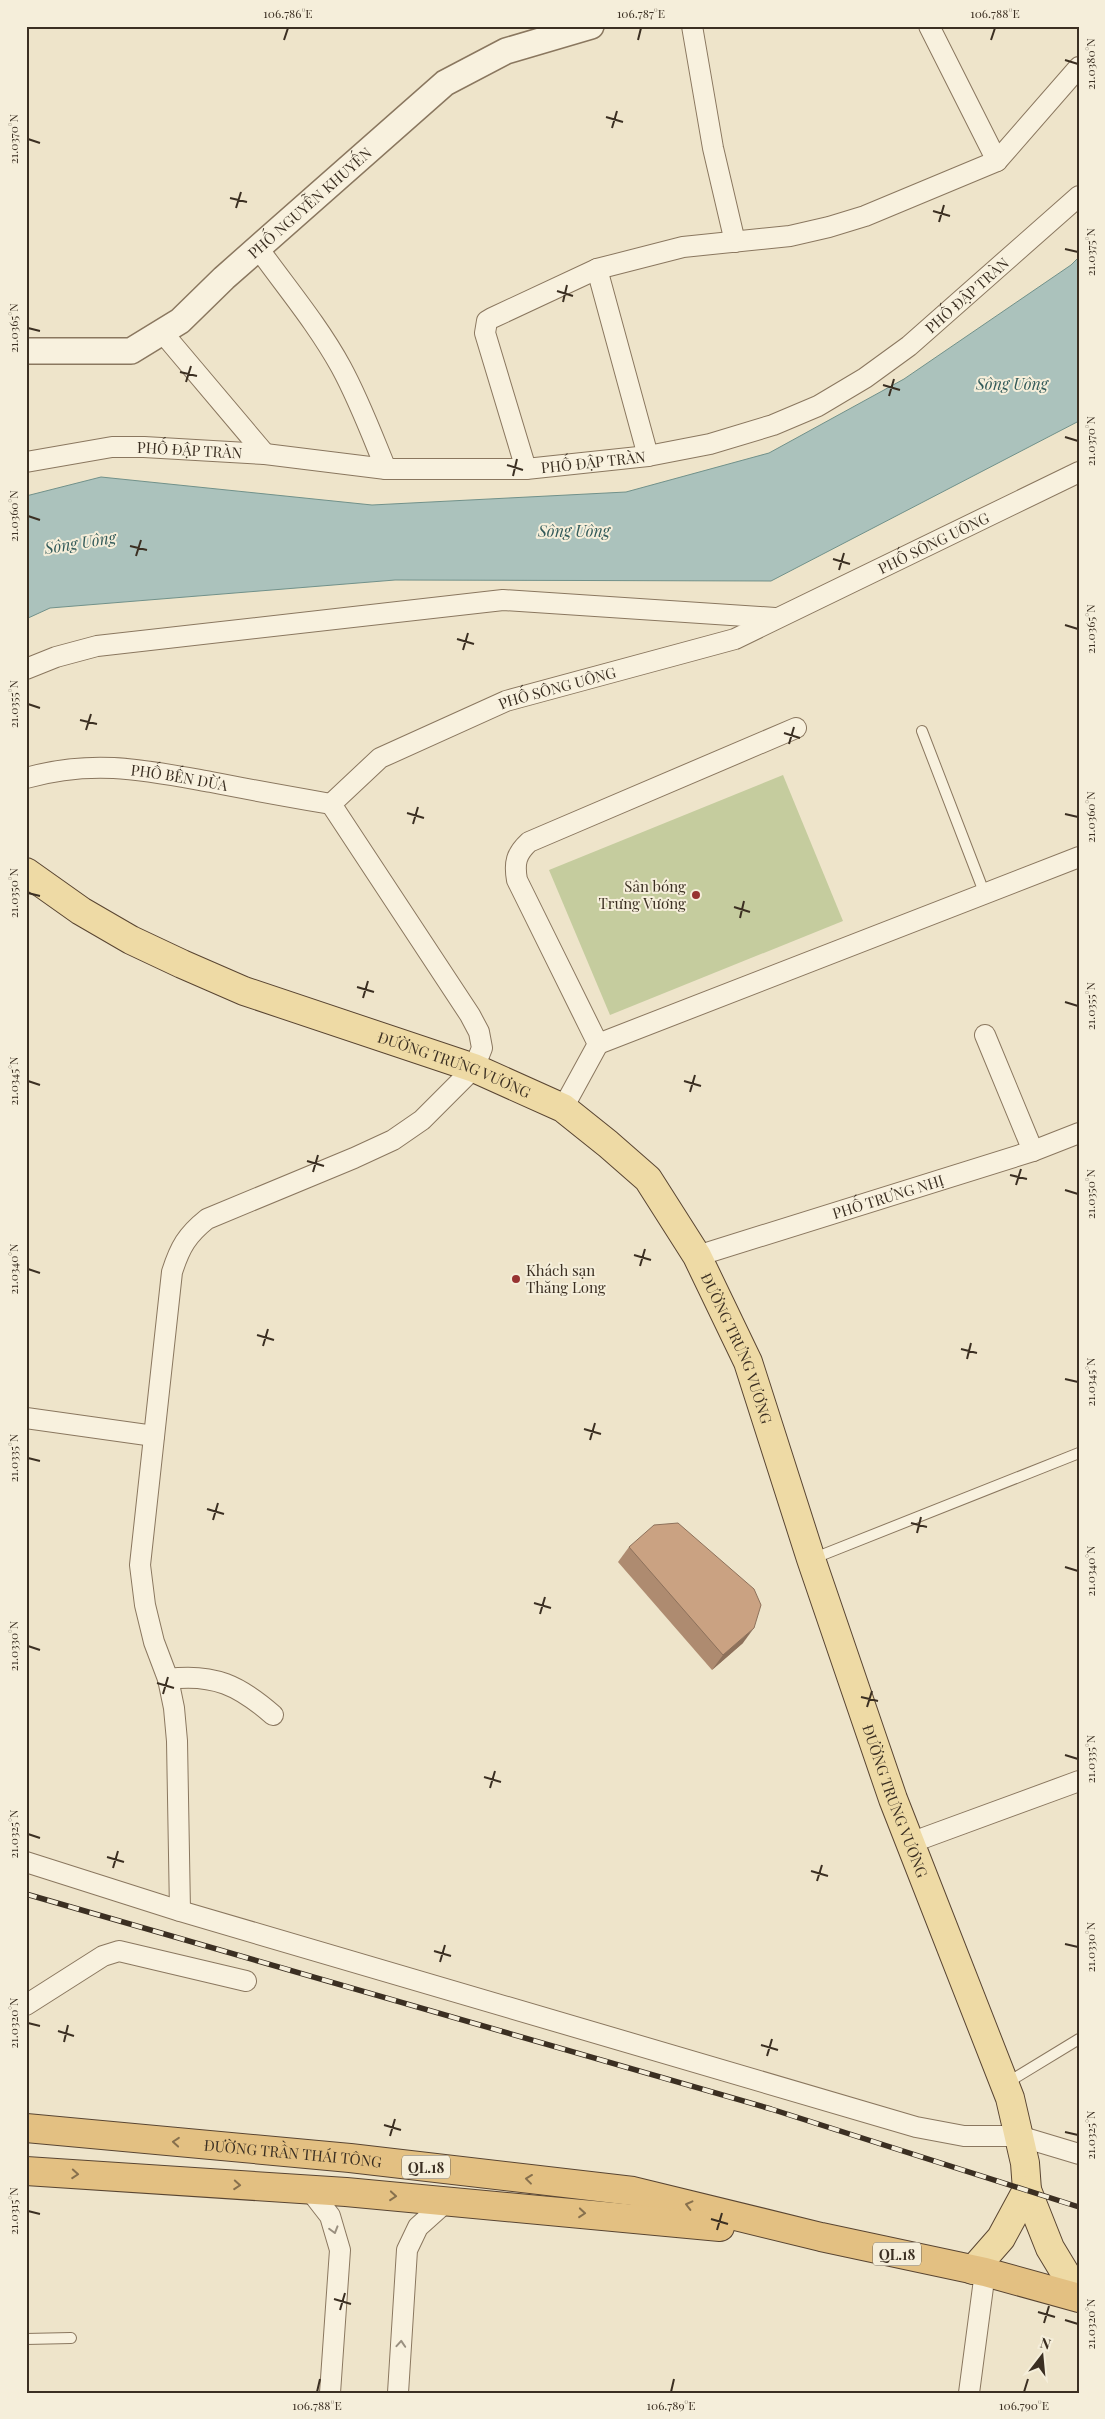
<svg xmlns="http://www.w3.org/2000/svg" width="1105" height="2419" font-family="'Playfair Display',serif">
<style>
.green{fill:#c5cc9e}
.water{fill:#abc2bc;stroke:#71918a}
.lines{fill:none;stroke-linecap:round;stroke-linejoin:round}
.service-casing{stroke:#8a775f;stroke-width:12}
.minor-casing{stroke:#8a775f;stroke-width:22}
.tertiary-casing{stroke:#8a775f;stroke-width:28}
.primary-casing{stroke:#594532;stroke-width:30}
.trunk-casing{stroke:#594532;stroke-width:30}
.service{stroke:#f8f1de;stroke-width:10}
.minor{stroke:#f8f1de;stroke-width:20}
.tertiary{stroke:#f8f1de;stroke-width:25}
.primary{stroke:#eedaa5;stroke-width:28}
.trunk{stroke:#e3c082;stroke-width:28}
.rail-casing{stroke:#3b2f22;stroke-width:5.5}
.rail{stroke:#f5eeda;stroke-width:4;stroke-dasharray:11;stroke-linecap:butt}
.wall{fill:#ae8b70}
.shaded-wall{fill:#8d715b}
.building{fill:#caa282;stroke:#8d715b}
.oneway{stroke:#87704d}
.oneway2{stroke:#9a9080}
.ticks{fill:none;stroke:#3b2f22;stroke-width:2}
.poi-dot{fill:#973331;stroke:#f5eeda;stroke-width:2}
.labels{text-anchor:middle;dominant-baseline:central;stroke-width:4;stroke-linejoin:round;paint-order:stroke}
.shield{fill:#f5eeda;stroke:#736859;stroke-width:1}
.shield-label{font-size:14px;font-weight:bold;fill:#3b2f22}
.street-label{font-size:15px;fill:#3b2f22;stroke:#f5eeda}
.poi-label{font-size:15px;fill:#3b2f22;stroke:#f5eeda;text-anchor:end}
.water-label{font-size:16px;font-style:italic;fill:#325a59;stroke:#f5eeda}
.neatline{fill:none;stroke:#3b2f22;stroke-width:2}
.ticks-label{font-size:12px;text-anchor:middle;fill:#3b2f22}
</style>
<rect width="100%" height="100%" fill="#eee4ca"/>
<path class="green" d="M 783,775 L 843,921 L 610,1015 L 549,870 Z"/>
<path class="water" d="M 1079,257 L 1079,421 L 771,581 L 395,580 L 50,608 L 26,619 L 26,496 L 101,477 L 372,505 L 626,492 L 769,453 L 904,379 L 1071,265 Z"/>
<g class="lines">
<g class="service-casing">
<path id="service" d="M 922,731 L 984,892
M 812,1559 L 1079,1453
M 1005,2084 L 1079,2039
M 26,2339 L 71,2338"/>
</g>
<g class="minor-casing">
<g id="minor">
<path d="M 692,26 L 713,148 L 735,242"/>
<path d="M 929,26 L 997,161"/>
<path d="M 258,248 C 286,287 318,325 341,367 C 359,400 372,435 386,469"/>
<path d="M 597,269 L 648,456"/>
<path d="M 162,332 L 265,454"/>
<path id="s1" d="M 26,462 L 112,447 L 144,447 L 265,454 L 386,469 L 526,469 L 648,456 L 710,444 L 773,425 L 818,406 L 865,378 L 909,346 L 1079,196"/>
<path d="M 526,469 L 485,333 L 487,321 L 492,318 L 597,269 L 683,247 L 790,236 L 829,227 L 865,216 L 997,161 L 1079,67"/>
<path d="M 26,669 L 56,657 L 97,646 L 503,600 L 775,618"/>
<path id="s2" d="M 26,778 C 94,759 144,770 211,782 C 251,790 291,797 331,804"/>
<path d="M 985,1035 L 1033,1151"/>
<path d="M 598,1044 L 1079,857"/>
<path d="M 563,1108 L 598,1044 L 517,880 C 514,863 516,854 529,842 L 796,728"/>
<path id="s3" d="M 697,1256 L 1033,1151 L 1079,1133"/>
<path d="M 26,1418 L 154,1436"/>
<path d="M 168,1679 C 214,1673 240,1686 273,1715"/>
<path d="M 910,1843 L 1079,1781"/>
<path d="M 26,1862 L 180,1911 L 916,2127 L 964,2136 L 1019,2136 L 1079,2154"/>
<path id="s4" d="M 180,1911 L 177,1741 L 174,1708 L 168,1679 L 154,1642 L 145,1605 L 140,1565 L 172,1272 C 180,1247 187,1235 207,1219 L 354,1158 L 393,1140 L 422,1120 L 474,1068 L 482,1048 L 479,1032 L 470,1015 L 331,804 L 380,758 L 506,701 L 735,639 L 1079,472"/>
<path d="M 26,2005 L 103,1956 L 119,1951 L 246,1981"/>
<path d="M 309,2189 L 330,2216 L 340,2250 L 330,2393"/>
<path d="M 398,2393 L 407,2250 L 418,2227 L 447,2201"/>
<path d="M 969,2393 L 985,2272"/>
</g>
</g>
<g class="tertiary-casing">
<g id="tertiary">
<path id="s5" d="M 26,351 L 131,351 L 180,321 L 224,278 L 445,83 L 506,51 L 591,26"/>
</g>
</g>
<g class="primary-casing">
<g id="primary">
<path id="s6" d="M 26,872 L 81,911 L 131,940 L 182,964 L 244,991 L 474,1068 L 563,1108 L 608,1144 L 648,1179 L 697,1256 L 748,1362 L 811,1559 L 893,1799 L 1010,2098 L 1025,2163 L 1027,2190 L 1050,2248 L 1079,2296"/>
<path d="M 973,2270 L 1001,2238 L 1027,2190"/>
</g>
</g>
<g class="trunk-casing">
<g id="trunk">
<path id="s7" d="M 26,2128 L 350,2158 L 633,2191 L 821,2237 L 985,2272 L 1079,2298"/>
<path d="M 26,2171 L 346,2192 L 720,2227"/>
</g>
</g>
<use href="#service" class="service"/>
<use href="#minor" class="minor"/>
<use href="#tertiary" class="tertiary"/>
<use href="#primary" class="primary"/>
<use href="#trunk" class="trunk"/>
<g class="rail-casing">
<path id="rail" d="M 26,1894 L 771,2109 L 1079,2207"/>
</g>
<use href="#rail" class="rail"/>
</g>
<path class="wall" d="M 629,1547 L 743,1643 L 712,1670 L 618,1562 Z"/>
<path class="shaded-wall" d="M 754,1628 L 743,1643 L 712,1670 L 723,1655 Z"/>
<path class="building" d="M 678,1523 L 754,1589 L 761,1605 L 754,1628 L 723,1655 L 629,1547 L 654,1525 Z"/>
<defs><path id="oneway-chevron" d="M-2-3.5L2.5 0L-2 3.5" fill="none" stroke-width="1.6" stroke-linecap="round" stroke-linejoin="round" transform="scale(1.25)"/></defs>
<g class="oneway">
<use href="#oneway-chevron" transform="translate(176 2142) rotate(-175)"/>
<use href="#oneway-chevron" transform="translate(75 2174) rotate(4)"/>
<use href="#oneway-chevron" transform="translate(529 2179) rotate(-173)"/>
<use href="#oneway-chevron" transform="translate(237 2185) rotate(4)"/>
<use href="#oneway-chevron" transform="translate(393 2196) rotate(5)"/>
<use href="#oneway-chevron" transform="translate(689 2205) rotate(-166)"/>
<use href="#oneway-chevron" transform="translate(582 2213) rotate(5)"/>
</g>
<g class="oneway2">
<use href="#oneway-chevron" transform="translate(334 2230) rotate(74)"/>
<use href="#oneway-chevron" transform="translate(401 2344) rotate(-86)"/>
</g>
<path class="ticks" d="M 284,40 L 288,28M 638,40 L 641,28M 991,40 L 995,28M 1065,60 L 1078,64M 606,117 L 623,122M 612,128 L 617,111M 28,139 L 40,143M 230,198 L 247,202M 236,208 L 241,192M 933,211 L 950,216M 939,222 L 944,205M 1065,249 L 1078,252M 557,291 L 573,296M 563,302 L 567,285M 28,328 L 40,331M 180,372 L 197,376M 186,382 L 191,366M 883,385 L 900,390M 889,396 L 894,379M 1065,437 L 1078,441M 507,465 L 523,470M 513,476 L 517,459M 28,516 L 40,520M 130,546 L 147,550M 136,556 L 141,540M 833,559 L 850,564M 839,570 L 844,553M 1065,625 L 1078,629M 457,639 L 474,644M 463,650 L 468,633M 28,704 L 40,708M 80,720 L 97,724M 86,730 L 91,714M 784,733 L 800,738M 789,744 L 794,727M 407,813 L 424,818M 1065,814 L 1078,817M 413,824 L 418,807M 28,893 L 40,896M 734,907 L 750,912M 740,918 L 744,901M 357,987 L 374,992M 363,998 L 368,981M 1065,1002 L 1078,1006M 28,1081 L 40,1085M 684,1081 L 701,1086M 690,1092 L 695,1075M 307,1161 L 324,1166M 313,1172 L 318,1155M 1010,1175 L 1027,1179M 1016,1185 L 1021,1169M 1065,1190 L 1078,1194M 634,1255 L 651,1260M 640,1266 L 645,1249M 28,1269 L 40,1273M 257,1335 L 274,1340M 263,1346 L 268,1329M 961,1349 L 977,1353M 967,1359 L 971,1343M 1065,1379 L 1078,1382M 584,1429 L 601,1434M 590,1440 L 595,1423M 28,1458 L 40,1461M 207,1509 L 224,1514M 213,1520 L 218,1503M 911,1523 L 927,1527M 917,1533 L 921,1517M 1065,1567 L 1078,1571M 534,1603 L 551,1608M 540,1614 L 545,1597M 28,1646 L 40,1650M 157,1683 L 174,1688M 163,1694 L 168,1677M 861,1697 L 878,1701M 867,1707 L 872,1691M 1065,1755 L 1078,1759M 484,1777 L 501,1782M 490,1788 L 495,1771M 28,1834 L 40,1838M 107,1857 L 124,1862M 113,1868 L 118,1851M 811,1871 L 828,1876M 817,1881 L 822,1865M 1065,1944 L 1078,1947M 434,1951 L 451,1956M 440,1962 L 445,1945M 28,2023 L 40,2026M 58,2031 L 74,2036M 64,2042 L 68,2025M 761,2045 L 778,2050M 767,2056 L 772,2039M 384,2125 L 401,2130M 1065,2132 L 1078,2135M 390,2136 L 395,2119M 28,2211 L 40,2214M 711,2219 L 728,2224M 717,2230 L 722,2213M 334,2299 L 351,2304M 340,2310 L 345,2293M 1038,2312 L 1055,2317M 1065,2320 L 1078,2324M 1044,2323 L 1049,2306M 317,2392 L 320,2379M 671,2392 L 674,2379M 1024,2392 L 1028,2379"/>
<g class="poi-dot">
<circle cx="696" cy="895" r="5"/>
<circle cx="516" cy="1279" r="5"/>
</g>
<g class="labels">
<g class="shield">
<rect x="402" y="2155.5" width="48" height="23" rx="4"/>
<rect x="873" y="2242.5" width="48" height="23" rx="4"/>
</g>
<g class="shield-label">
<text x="426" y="2167">QL.18</text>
<text x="897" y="2254">QL.18</text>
</g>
<g class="street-label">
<text stroke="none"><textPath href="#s5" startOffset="338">PHỐ NGUYỄN KHUYẾN</textPath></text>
<text stroke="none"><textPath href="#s1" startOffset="989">PHỐ ĐẬP TRÀN</textPath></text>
<text stroke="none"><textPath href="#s1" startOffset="165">PHỐ ĐẬP TRÀN</textPath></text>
<text stroke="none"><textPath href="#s1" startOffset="570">PHỐ ĐẬP TRÀN</textPath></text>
<text stroke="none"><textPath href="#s4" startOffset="1994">PHỐ SÔNG UÔNG</textPath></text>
<text stroke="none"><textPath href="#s4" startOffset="1589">PHỐ SÔNG UÔNG</textPath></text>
<text stroke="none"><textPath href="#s2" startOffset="155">PHỐ BẾN DỪA</textPath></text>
<text stroke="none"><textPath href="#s6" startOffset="472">ĐƯỜNG TRƯNG VƯƠNG</textPath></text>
<text stroke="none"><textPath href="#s3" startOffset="200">PHỐ TRƯNG NHỊ</textPath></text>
<text stroke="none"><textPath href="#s6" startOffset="892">ĐƯỜNG TRƯNG VƯƠNG</textPath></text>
<text stroke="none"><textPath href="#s6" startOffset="1372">ĐƯỜNG TRƯNG VƯƠNG</textPath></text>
<text stroke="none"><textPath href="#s7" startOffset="268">ĐƯỜNG TRẦN THÁI TÔNG</textPath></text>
</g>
<g class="poi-label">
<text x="686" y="886">Sân bóng<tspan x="686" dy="17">Trưng Vương</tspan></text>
<text x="526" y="1270" text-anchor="start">Khách sạn<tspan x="526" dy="17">Thăng Long</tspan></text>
</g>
<g class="water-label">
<text x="1012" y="383">Sông Uông</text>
<text x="574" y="530">Sông Uông</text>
<text transform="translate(80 542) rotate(-9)">Sông Uông</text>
</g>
</g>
<rect width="1105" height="2419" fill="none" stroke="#f5eeda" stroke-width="55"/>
<g transform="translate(1042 2356) rotate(16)" stroke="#f5eeda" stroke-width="4" paint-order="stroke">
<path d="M0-4L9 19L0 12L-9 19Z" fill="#3b2f22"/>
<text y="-8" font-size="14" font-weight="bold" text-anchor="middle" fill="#3b2f22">N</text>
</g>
<rect x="28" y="28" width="1050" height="2364" class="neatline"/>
<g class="ticks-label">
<text x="288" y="18">106.786°E</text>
<text x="641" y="18">106.787°E</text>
<text x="995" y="18">106.788°E</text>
<text transform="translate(1091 64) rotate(-90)" y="4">21.0380°N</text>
<text transform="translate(14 139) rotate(-90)" y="4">21.0370°N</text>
<text transform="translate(1091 252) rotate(-90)" y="4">21.0375°N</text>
<text transform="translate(14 328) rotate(-90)" y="4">21.0365°N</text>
<text transform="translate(1091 441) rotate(-90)" y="4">21.0370°N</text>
<text transform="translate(14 516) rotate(-90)" y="4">21.0360°N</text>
<text transform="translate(1091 629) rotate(-90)" y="4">21.0365°N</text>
<text transform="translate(14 704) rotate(-90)" y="4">21.0355°N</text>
<text transform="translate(1091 817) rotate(-90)" y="4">21.0360°N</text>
<text transform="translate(14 893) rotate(-90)" y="4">21.0350°N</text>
<text transform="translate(1091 1006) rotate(-90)" y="4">21.0355°N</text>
<text transform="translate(14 1081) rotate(-90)" y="4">21.0345°N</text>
<text transform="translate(1091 1194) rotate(-90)" y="4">21.0350°N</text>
<text transform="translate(14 1269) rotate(-90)" y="4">21.0340°N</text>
<text transform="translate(1091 1382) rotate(-90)" y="4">21.0345°N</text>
<text transform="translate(14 1458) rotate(-90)" y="4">21.0335°N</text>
<text transform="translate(1091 1571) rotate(-90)" y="4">21.0340°N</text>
<text transform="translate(14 1646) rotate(-90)" y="4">21.0330°N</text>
<text transform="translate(1091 1759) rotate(-90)" y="4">21.0335°N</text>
<text transform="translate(14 1834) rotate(-90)" y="4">21.0325°N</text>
<text transform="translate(1091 1947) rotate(-90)" y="4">21.0330°N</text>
<text transform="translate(14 2023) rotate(-90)" y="4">21.0320°N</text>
<text transform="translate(1091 2135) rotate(-90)" y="4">21.0325°N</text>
<text transform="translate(14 2211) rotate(-90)" y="4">21.0315°N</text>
<text transform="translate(1091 2324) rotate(-90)" y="4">21.0320°N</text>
<text x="317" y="2410">106.788°E</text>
<text x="671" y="2410">106.789°E</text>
<text x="1024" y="2410">106.790°E</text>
</g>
</svg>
